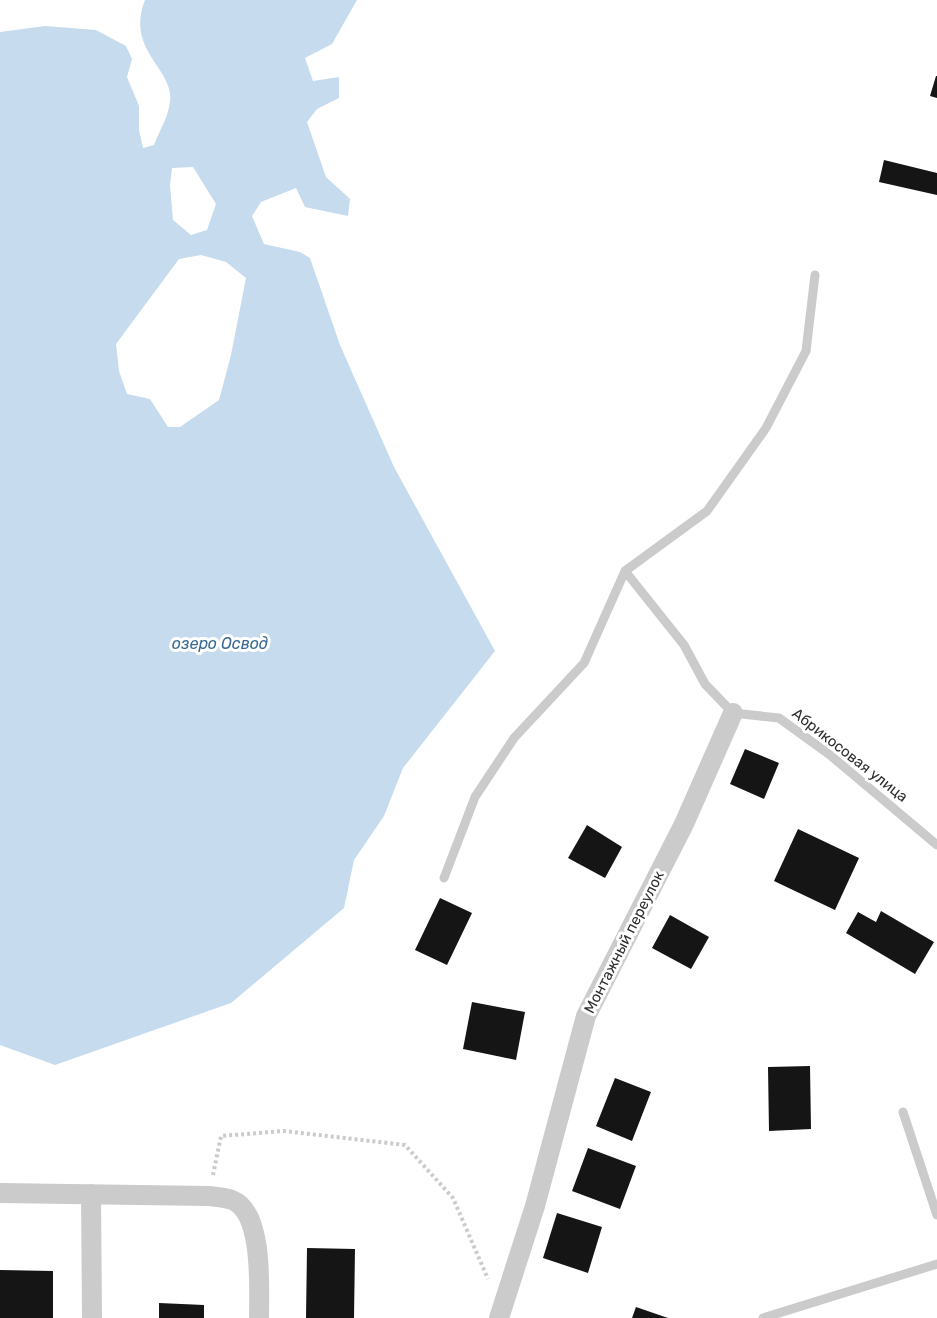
<svg xmlns="http://www.w3.org/2000/svg" width="937" height="1318" font-family="Rubik,sans-serif">
<style>
.water{fill:#c6dbed;fill-rule:evenodd}
.building{fill:#151515}
.lines{fill:none;stroke-linecap:round;stroke-linejoin:round}
.path{stroke:#cbcbcb;stroke-width:4;stroke-dasharray:3 3;stroke-linecap:butt}
.service{stroke:#cbcbcb;stroke-width:9}
.minor{stroke:#cbcbcb;stroke-width:20}
.labels{text-anchor:middle;dominant-baseline:central;stroke-width:6;stroke-linejoin:round;paint-order:stroke}
.street-label{font-size:15px;fill:#2e2e2e;stroke:#fff}
.water-label{font-size:16px;font-style:italic;fill:#396a93;stroke:#fff}
</style>
<rect width="100%" height="100%" fill="#fff"/>
<path class="water" d="M 145,0 L 357,0 L 332,44 L 305,58 L 313,81 L 339,77 L 339,98 L 317,109 L 307,122 L 326,177 L 350,199 L 348,216 L 305,207 L 296,188 L 261,202 L 252,216 L 264,244 L 300,252 L 310,258 L 340,345 L 394,467 L 495,651 L 403,768 L 384,816 L 354,860 L 344,908 L 231,1003 L 55,1065 L 0,1045 L 0,32 L 45,26 L 96,30 L 126,46 L 132,59 L 127,77 L 139,106 L 139,130 L 143,148 L 154,145 C 159,132 169,115 170,101 C 174,68 125,51 145,0 ZM 193,167 L 216,204 L 207,230 L 191,235 L 173,220 L 170,185 L 172,168 ZM 201,255 L 226,262 L 246,278 L 231,355 L 219,400 L 180,427 L 168,427 L 150,399 L 127,394 L 119,371 L 116,344 L 179,259 Z"/>
<path class="building" d="M 936,76 L 937,76 L 937,98 L 930,96 Z
M 884,160 L 937,173 L 937,195 L 879,182 Z
M 745,749 L 779,763 L 764,799 L 730,784 Z
M 587,825 L 622,847 L 605,878 L 568,858 Z
M 798,829 L 859,858 L 835,910 L 774,881 Z
M 440,898 L 472,913 L 447,965 L 415,950 Z
M 881,911 L 934,942 L 915,974 L 846,933 L 858,912 L 876,922 Z
M 670,915 L 709,937 L 691,969 L 652,948 Z
M 472,1002 L 525,1012 L 516,1060 L 463,1049 Z
M 810,1066 L 811,1129 L 769,1131 L 768,1067 Z
M 615,1078 L 651,1092 L 632,1141 L 596,1126 Z
M 588,1148 L 636,1166 L 620,1209 L 572,1191 Z
M 557,1213 L 602,1227 L 588,1273 L 543,1258 Z
M 307,1248 L 355,1249 L 354,1318 L 306,1318 Z
M 0,1270 L 53,1271 L 53,1318 L 0,1318 Z
M 159,1303 L 204,1305 L 204,1318 L 159,1318 Z
M 636,1307 L 668,1318 L 632,1318 Z"/>
<g class="lines">
<path class="path" d="M 213,1175 L 221,1136 L 284,1131 L 405,1145 L 453,1198 L 488,1279"/>
<path class="service" d="M 625,571 L 684,645 L 705,684 L 733,713 L 779,718 L 830,755 L 937,845
M 444,878 L 475,797 L 514,738 L 584,663 L 625,571 L 707,511 L 766,428 L 806,351 L 815,275
M 903,1112 L 937,1215
M 763,1318 L 937,1264"/>
<path class="minor" d="M 0,1193 L 209,1196 C 216,1197 225,1197 232,1200 C 264,1212 259,1290 259,1318
M 91,1194 L 92,1318
M 499,1318 L 535,1206 L 586,1016 L 684,824 L 733,713"/>
</g>
<g class="labels">
<g class="street-label">
<text transform="translate(850 755) rotate(38)">Абрикосовая улица</text>
<text transform="translate(624 942) rotate(-63)">Монтажный переулок</text>
</g>
<g class="water-label">
<text x="220" y="643">озеро Освод</text>
</g>
</g>
</svg>
